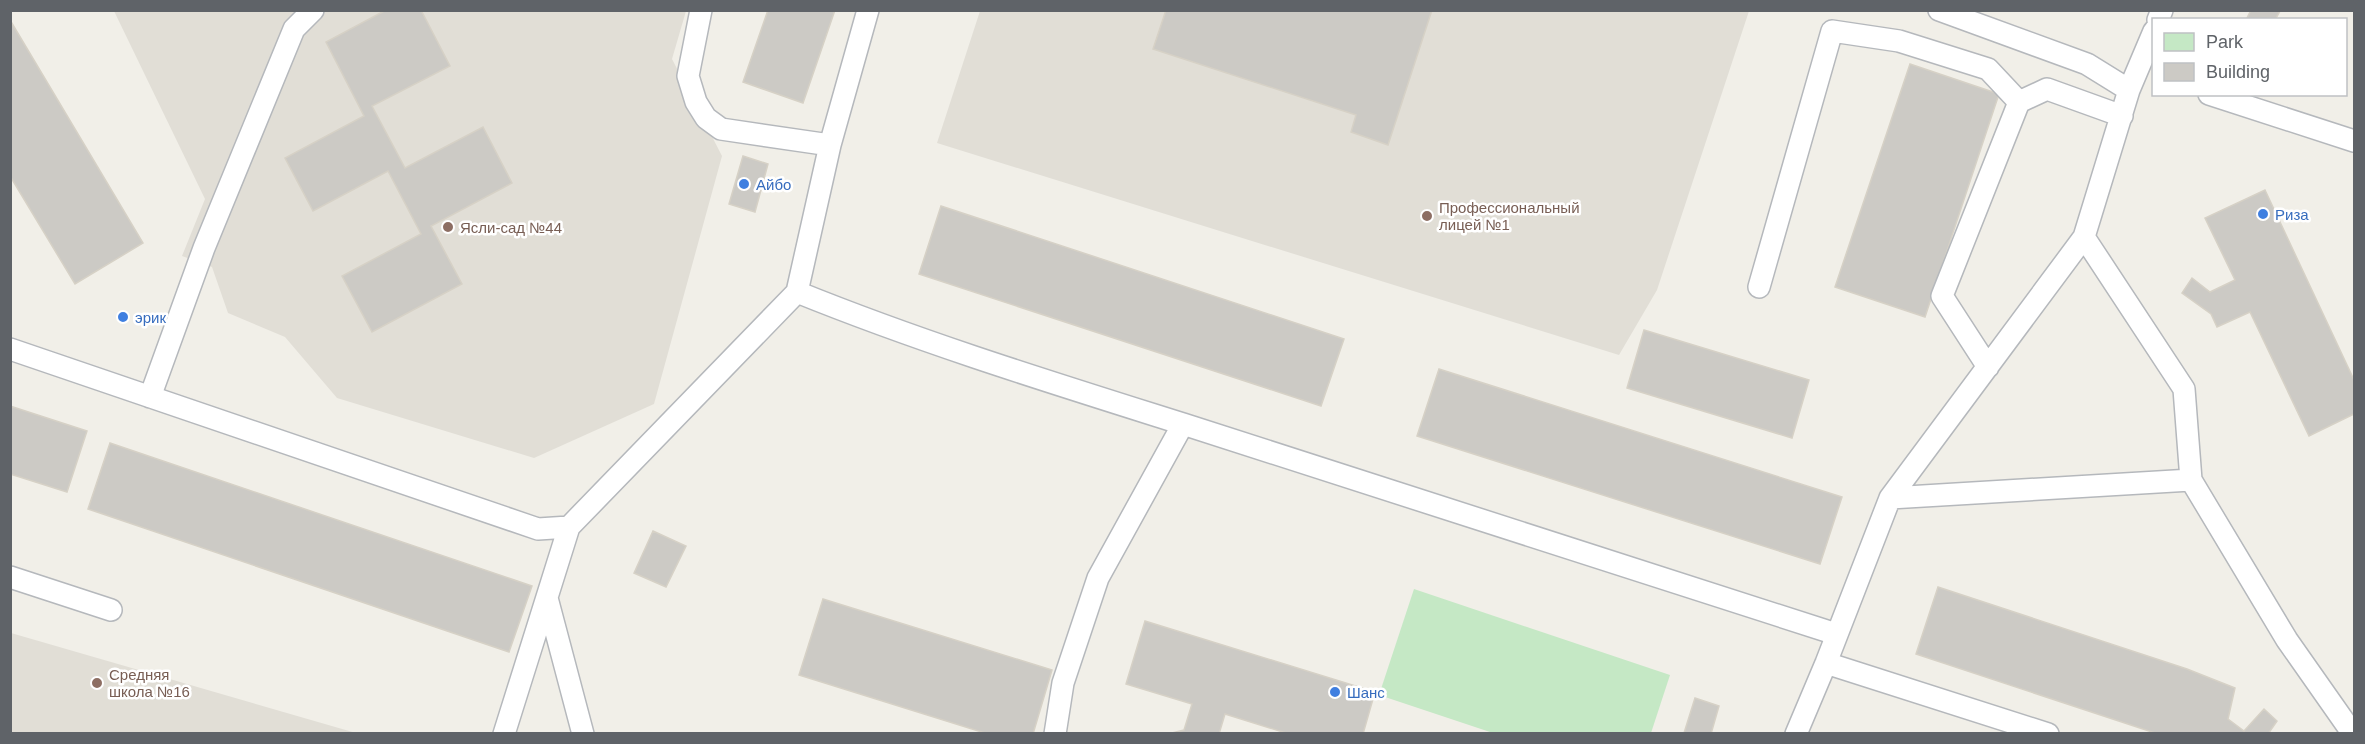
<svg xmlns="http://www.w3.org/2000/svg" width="2365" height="744" font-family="Arial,sans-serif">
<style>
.education{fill:#e1ded6}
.green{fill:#c5e8c5}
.building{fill:#cccac5;stroke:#d6d1c6;stroke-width:1.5}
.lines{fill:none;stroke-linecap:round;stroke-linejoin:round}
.lane-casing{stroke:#b5b8bc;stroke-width:24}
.lane{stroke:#fff;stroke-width:21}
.shop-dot{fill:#3f7fe0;stroke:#fff;stroke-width:2}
.education-dot{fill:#8d6e63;stroke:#fff;stroke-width:2}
.labels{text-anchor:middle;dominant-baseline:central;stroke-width:5;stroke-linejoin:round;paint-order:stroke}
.shop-label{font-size:15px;fill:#366cbe;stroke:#fff;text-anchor:start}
.education-label{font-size:15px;fill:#785e54;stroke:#fff;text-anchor:start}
</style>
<rect width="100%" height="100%" fill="#f1efe8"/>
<path class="education" d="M 114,11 L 686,11 L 672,59 L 722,156 L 654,404 L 534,458 L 337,398 L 285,337 L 228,313 L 212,267 L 182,256 L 205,199 Z
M 980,11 L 1749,11 L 1657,290 L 1619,355 L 937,143 Z
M 10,633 L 11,633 L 356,733 L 11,733 Z"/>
<path class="green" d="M 1414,589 L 1670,675 L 1651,733 L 1493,733 L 1379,695 Z"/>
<path class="building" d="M 386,10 L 421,10 L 450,66 L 372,106 L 405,168 L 483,127 L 512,183 L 431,226 L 462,284 L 372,332 L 342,276 L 421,234 L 388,171 L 313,211 L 285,158 L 364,116 L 326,42 Z
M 768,10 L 835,10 L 803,103 L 743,82 Z
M 1166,10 L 1432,10 L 1388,145 L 1351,132 L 1356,115 L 1153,49 Z
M 2251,10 L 2280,10 L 2280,11 L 2275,20 L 2246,20 Z
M 10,20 L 143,243 L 75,284 L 10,176 Z
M 1910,64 L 1999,94 L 1925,317 L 1835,287 Z
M 743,156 L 768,164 L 755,212 L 729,204 Z
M 2265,190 L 2354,380 L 2354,414 L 2309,436 L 2250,312 L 2217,327 L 2211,314 L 2182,293 L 2192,278 L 2210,292 L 2235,280 L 2205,218 Z
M 941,206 L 1344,339 L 1321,406 L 919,274 Z
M 1644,330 L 1809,380 L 1792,438 L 1627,388 Z
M 1439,369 L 1842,497 L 1820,564 L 1417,436 Z
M 10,406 L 87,431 L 67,492 L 10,474 Z
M 110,443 L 532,586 L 509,652 L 88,509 Z
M 653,531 L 686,546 L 666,587 L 634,573 Z
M 1938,587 L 2187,669 L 2235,688 L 2228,719 L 2244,731 L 2264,709 L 2277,721 L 2268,734 L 2158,734 L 1916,654 Z
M 823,599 L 1052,670 L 1033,734 L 988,734 L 799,675 Z
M 1145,621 L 1375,692 L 1363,734 L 1289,734 L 1225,714 L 1219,734 L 1168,734 L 1184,730 L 1192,704 L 1126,684 Z
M 1695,698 L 1719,706 L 1711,734 L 1684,733 Z"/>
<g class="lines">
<g class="lane-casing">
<path id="lane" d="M 701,10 L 688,76 L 696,102 L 706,118 L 721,129 L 830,145
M 2158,20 L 2162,10
M 2129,90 L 2154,31
M 2209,94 L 2354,141
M 2084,237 L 2184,389 L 2191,480
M 1759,287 L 1832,31 L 1899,41 L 1988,69 L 2019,102
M 797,292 C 923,343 1053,383 1183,424 L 1098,578 L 1063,683 L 1055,734
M 10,349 L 538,529 L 569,527 L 797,292 L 830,145 L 868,10
M 1988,367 L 1942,296 L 2019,102 L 2047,89 L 2122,116
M 150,397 L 204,248 L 294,29 L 313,10
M 1183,424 L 1836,634
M 1890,498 L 2191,480 L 2287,640 L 2353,734
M 10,577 L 111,610
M 547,598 L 583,734
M 1826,663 L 2048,734
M 504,734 L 569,527
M 1796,734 L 1826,663 L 1890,498 L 2084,237 L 2129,90 L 2087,64 L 1939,10"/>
</g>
<use href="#lane" class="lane"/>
</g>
<g class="shop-dot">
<circle cx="744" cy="184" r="6"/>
<circle cx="2263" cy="214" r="6"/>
<circle cx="123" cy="317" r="6"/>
<circle cx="1335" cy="692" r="6"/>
</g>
<g class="education-dot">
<circle cx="1427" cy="216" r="6"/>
<circle cx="448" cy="227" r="6"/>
<circle cx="97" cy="683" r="6"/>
</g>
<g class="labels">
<g class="shop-label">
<text x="756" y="184">Айбо</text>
<text x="2275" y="214">Риза</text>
<text x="135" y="317">эрик</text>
<text x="1347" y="692">Шанс</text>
</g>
<g class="education-label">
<text x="1439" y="207">Профессиональный<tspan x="1439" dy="17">лицей №1</tspan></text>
<text x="460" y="227">Ясли-сад №44</text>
<text x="109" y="674">Средняя<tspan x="109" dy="17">школа №16</tspan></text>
</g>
</g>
<rect width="2365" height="744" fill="none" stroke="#5f6368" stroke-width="24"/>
<rect x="2152" y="18" width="195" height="78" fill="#ffffff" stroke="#bfc1c3" stroke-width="1.5"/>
<rect x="2164" y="33" width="30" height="18" fill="#c5e8c5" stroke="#bfc1c3" stroke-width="1.5"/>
<text x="2206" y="48" font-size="18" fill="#5f6368">Park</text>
<rect x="2164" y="63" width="30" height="18" fill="#cccac5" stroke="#bfc1c3" stroke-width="1.5"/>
<text x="2206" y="78" font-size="18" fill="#5f6368">Building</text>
</svg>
